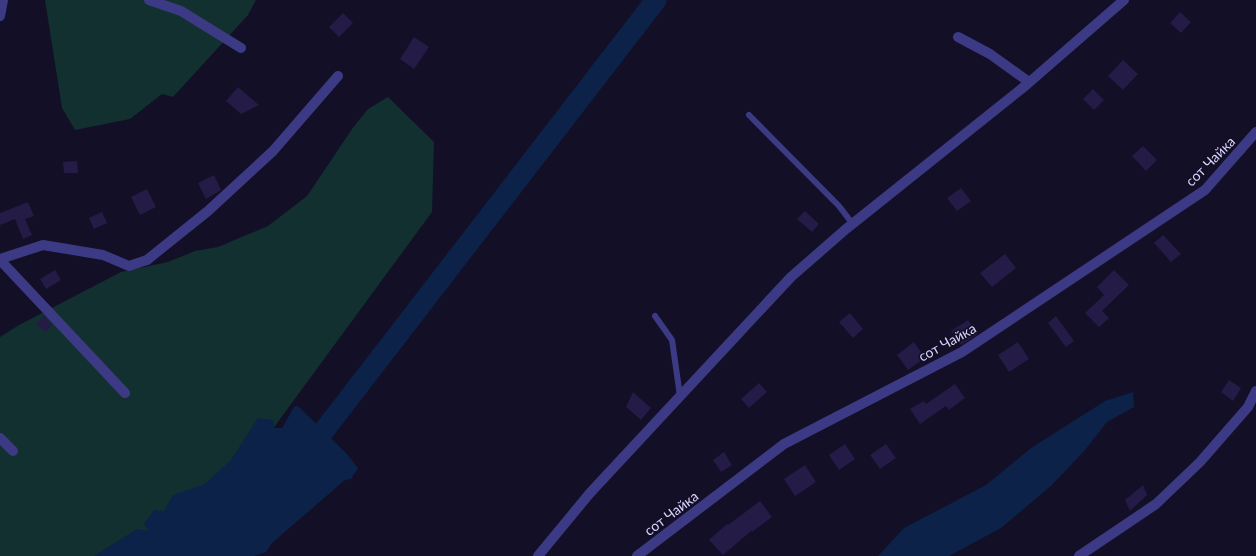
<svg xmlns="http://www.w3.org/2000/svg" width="1256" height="556" font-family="Lato,sans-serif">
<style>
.green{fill:#12302f}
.water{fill:#0c2248}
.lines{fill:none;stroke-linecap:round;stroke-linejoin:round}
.river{stroke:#0c2248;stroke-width:21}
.building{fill:#241b47}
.service{stroke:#3d3a85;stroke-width:6}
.minor{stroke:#3d3a85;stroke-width:10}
.labels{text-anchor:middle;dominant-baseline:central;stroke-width:3.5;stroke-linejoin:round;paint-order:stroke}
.street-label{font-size:14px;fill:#d9d4ff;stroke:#130f26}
</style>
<rect width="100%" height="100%" fill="#130f26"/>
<path class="green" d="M 45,0 L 256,0 L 248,15 L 173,97 L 162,94 L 130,119 L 75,130 L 62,108 Z
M 388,97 L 434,142 L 432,212 L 217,505 L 113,556 L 0,556 L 0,337 L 19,325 L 121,272 L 168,262 L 195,251 L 218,247 L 268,226 L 307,196 L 352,129 L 368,109 Z"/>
<path class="water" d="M 1133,392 L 1134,407 L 1107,422 L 1085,450 L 1052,485 L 1001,528 L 949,556 L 878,556 L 904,528 L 986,485 L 1031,448 L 1105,401 Z
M 298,406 L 347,454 L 358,468 L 351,479 L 345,480 L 272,543 L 266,552 L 254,556 L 94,556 L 137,529 L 149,531 L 144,524 L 154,510 L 164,511 L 173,495 L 205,484 L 231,460 L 258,418 L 273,420 L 274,428 L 282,428 L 294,407 Z"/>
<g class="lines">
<path class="river" d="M 306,454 L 656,0"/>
</g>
<path class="building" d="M 1180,12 L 1191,22 L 1181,33 L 1170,23 Z
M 343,13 L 353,23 L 339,37 L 329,27 Z
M 414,37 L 429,47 L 414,69 L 400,59 Z
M 1123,60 L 1138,74 L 1123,90 L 1108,76 Z
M 238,87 L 259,105 L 241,114 L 226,101 Z
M 1093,89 L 1104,100 L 1094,110 L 1083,99 Z
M 1143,146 L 1157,160 L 1146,171 L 1132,156 Z
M 77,161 L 78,173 L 64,173 L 63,162 Z
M 214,175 L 221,190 L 206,199 L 198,183 Z
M 961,188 L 971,201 L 957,211 L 947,198 Z
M 147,189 L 156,207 L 140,215 L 131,197 Z
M 28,202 L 34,216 L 25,219 L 32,235 L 23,239 L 15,219 L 0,225 L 0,213 Z
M 805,211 L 819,224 L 812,232 L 797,219 Z
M 102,212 L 107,223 L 94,229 L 89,218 Z
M 1163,235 L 1181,254 L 1171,262 L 1154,243 Z
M 1005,254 L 1016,268 L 992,287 L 980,273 Z
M 55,270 L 61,280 L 46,289 L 40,279 Z
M 1114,270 L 1129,285 L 1102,311 L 1109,318 L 1099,327 L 1085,313 L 1104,295 L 1097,287 Z
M 850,313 L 863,329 L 853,338 L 839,322 Z
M 44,316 L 52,325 L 45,332 L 36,324 Z
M 1056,316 L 1074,341 L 1066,347 L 1048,323 Z
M 968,320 L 978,334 L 961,345 L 951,331 Z
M 914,342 L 925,358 L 908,370 L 897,355 Z
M 1018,342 L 1029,359 L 1009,372 L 998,355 Z
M 1229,380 L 1241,388 L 1233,401 L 1221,392 Z
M 759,383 L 767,392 L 749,408 L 741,399 Z
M 955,384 L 965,398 L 949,410 L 946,406 L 920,424 L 910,409 L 924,401 L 926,404 Z
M 633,392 L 651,408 L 641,420 L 626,407 Z
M 845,444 L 855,459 L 839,470 L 829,455 Z
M 886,444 L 896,458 L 880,469 L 870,455 Z
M 724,452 L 732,465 L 721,472 L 713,460 Z
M 805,465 L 816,482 L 795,496 L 784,479 Z
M 1143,485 L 1147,495 L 1130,511 L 1125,500 Z
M 760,501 L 772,517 L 752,532 L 751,531 L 723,555 L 709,540 L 727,524 L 728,525 Z"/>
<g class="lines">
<path class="service" d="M 749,115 L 839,206 L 852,223
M 655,316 L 672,340 L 680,396"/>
<path class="minor" d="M 149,0 L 181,11 L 241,48
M 0,16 L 3,0
M 958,37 L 990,54 L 1029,82
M 0,259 L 43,245 L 103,255 L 129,266 L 147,260 L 208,211 L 273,151 L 338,76
M 0,260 L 125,393
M 0,438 L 13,451
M 538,556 L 590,493 L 791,277 L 846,229 L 1025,86 L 1124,0
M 637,556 L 784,444 L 962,352 L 1205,190 L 1256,132
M 1079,556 L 1156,504 L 1200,462 L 1248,407 L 1256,391"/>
</g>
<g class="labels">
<g class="street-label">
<text transform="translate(1210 161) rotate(-45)">сот Чайка</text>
<text transform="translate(947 342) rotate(-29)">сот Чайка</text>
<text transform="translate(671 513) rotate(-37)">сот Чайка</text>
</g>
</g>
</svg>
